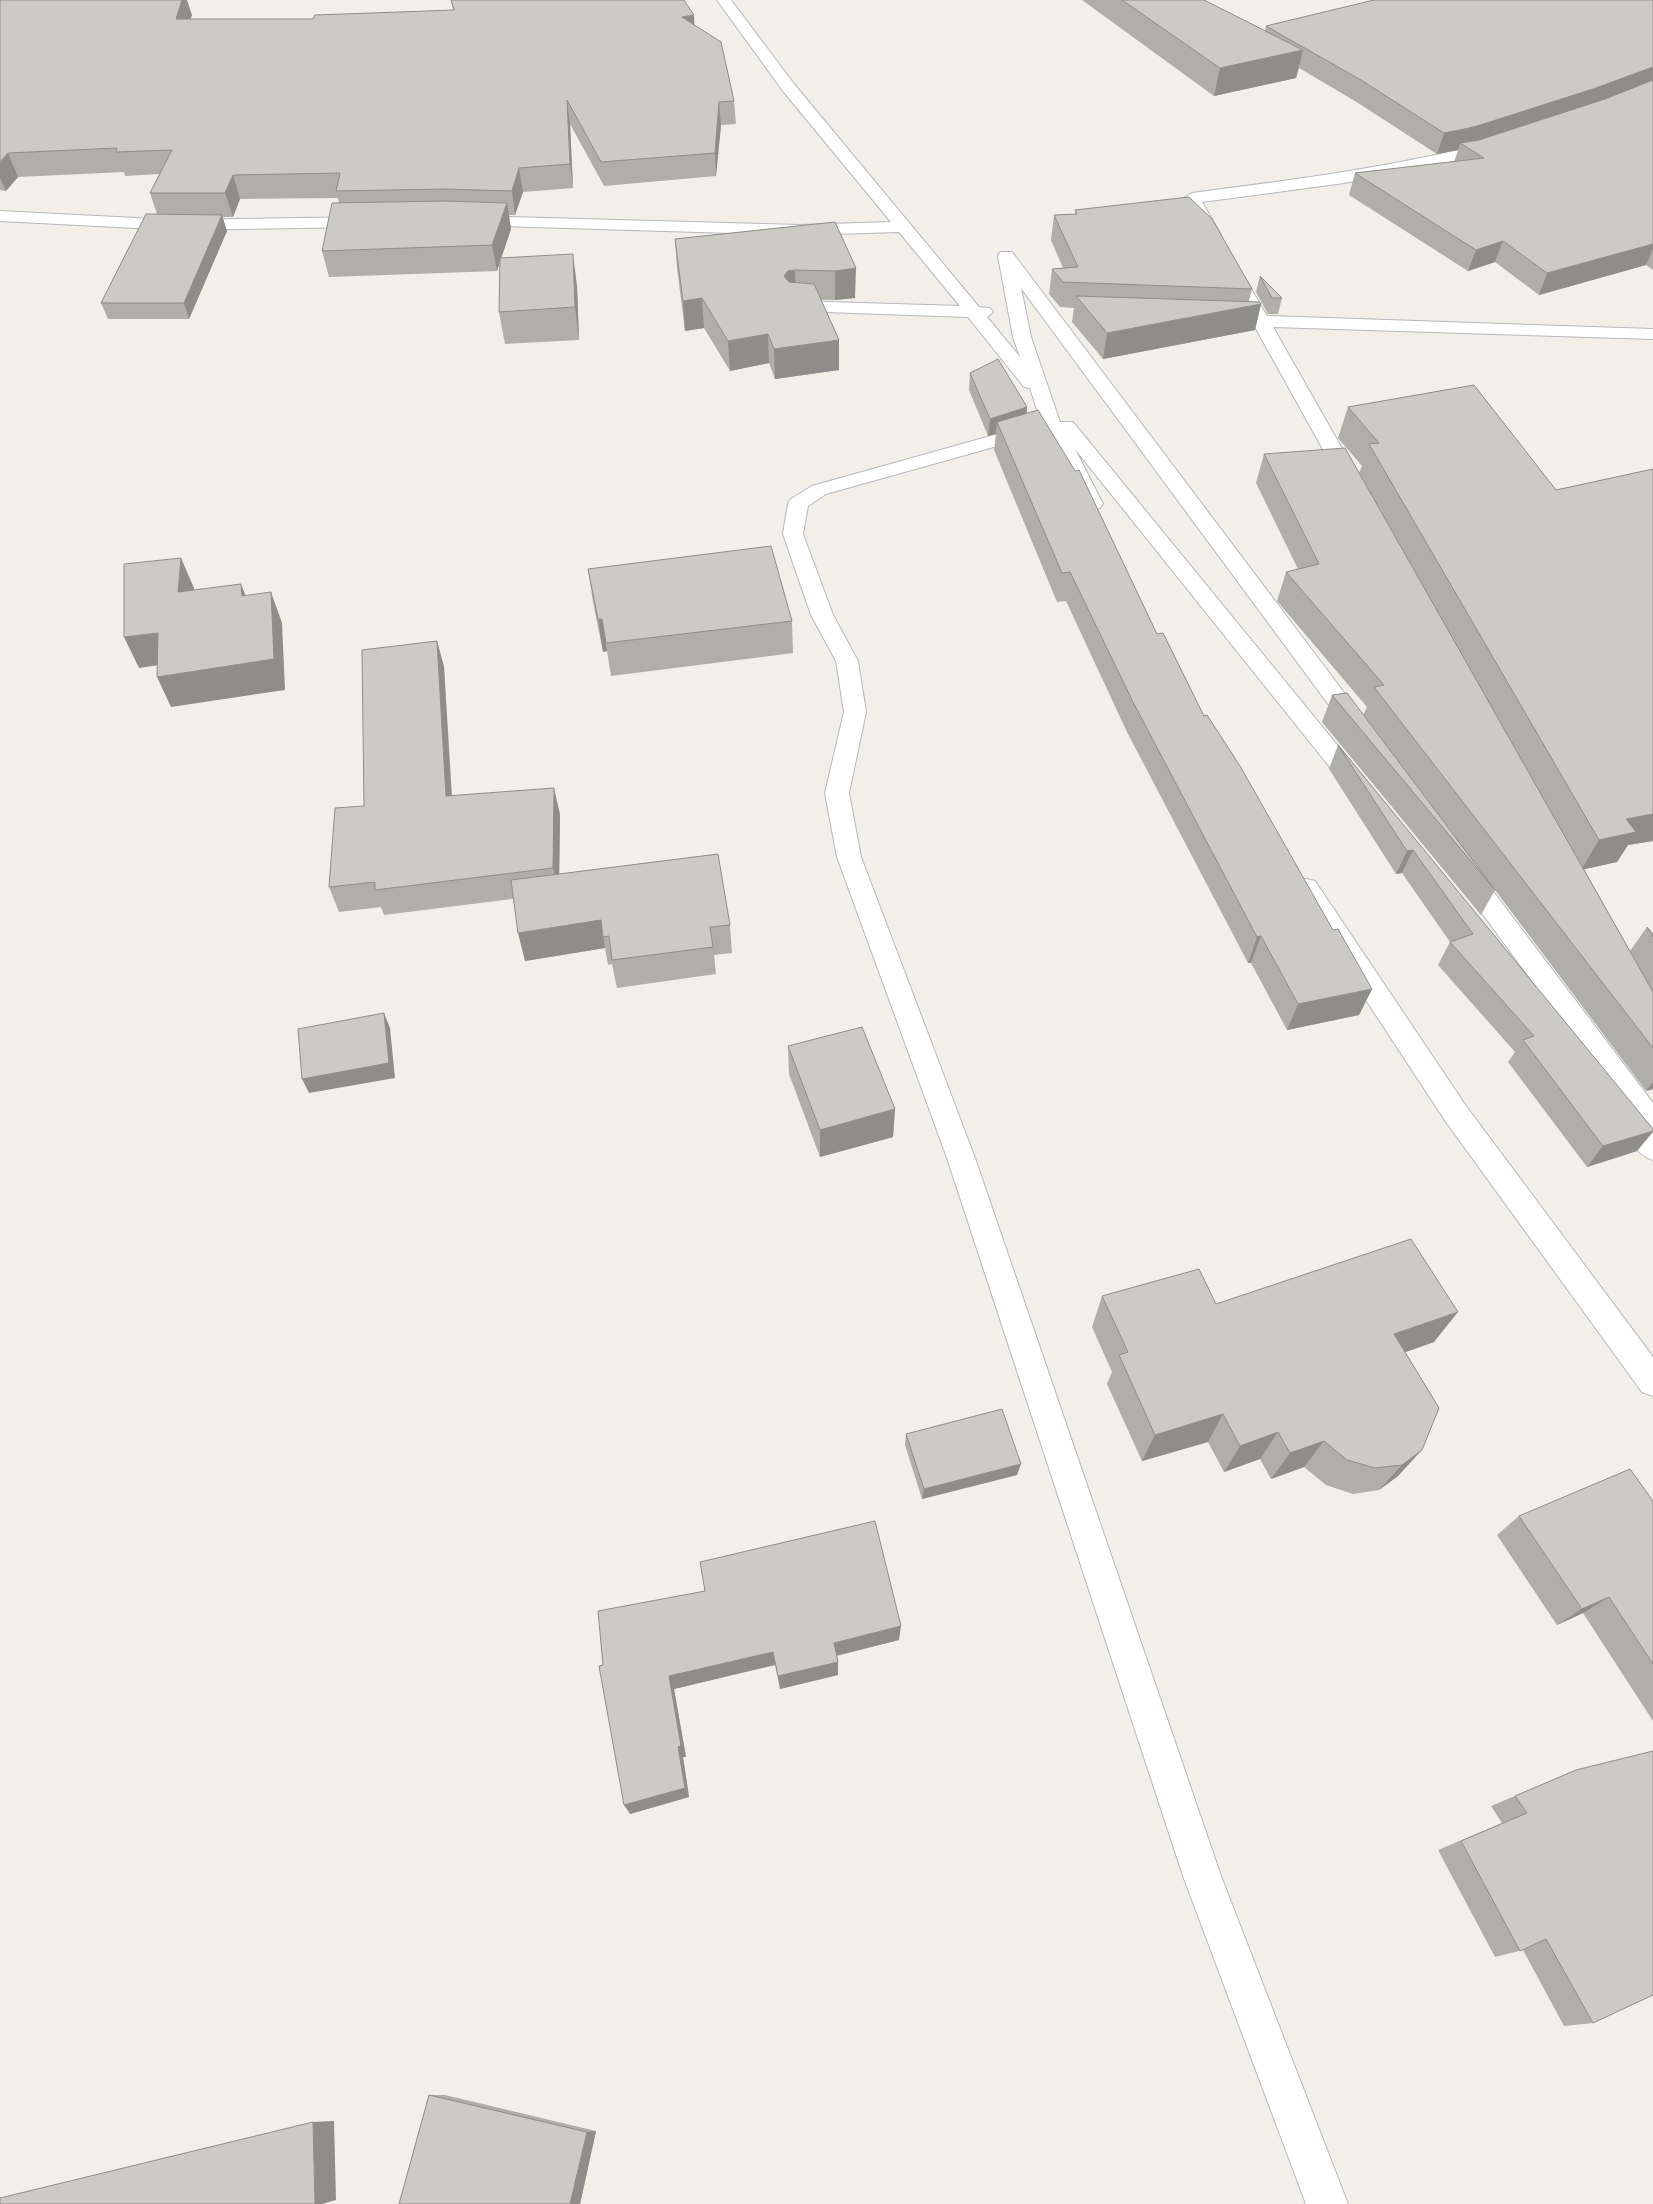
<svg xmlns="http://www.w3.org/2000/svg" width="1653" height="2204" font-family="Signika,sans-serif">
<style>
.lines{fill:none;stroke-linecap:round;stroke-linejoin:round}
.minor-casing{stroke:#b5b8bc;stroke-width:2}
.minor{fill:#fff;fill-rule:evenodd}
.wall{fill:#afaea9}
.shaded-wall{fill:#8f8d8a}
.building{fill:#cccac5;stroke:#8f8d8a}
</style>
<rect width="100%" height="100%" fill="#f1efe8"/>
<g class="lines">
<g class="minor-casing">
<path id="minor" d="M 717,0 L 731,0 L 794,84 L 979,307 L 990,308 L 993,312 L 987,317 L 1020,357 L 1013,337 L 998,256 L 1000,252 L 1012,252 L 1364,719 L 1367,725 L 1364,731 L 1356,733 L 1348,731 L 1021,288 L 1031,337 L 1060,422 L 1073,422 L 1365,779 L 1369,785 L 1365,791 L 1357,793 L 1349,791 L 1075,449 L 1103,504 L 1100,508 L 1093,510 L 1086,508 L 1041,422 L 1030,388 L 1024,387 L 968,317 L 796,311 L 790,310 L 787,306 L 790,302 L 796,301 L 960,306 L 899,232 L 799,235 L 468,225 L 466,221 L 468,217 L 474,216 L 799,225 L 891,222 L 783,91 Z
M 1492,142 L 1498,144 L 1500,147 L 1498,150 L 1471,159 L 1344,183 L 1202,202 L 1221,235 L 1219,239 L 1207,239 L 1184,198 L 1192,193 C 1293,180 1393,167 1492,142 Z
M 0,211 L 175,220 L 366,217 L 372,218 L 374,222 L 372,226 L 366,227 L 175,230 L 0,221 Z
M 1240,279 L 1246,280 L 1267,316 L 1653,329 L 1653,339 L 1273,327 L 1361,482 L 1358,486 L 1344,486 L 1341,482 L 1255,327 L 1241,325 L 1238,321 L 1241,317 L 1249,316 L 1231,284 L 1234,280 Z
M 1030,425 L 1037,427 L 1040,431 L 1037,435 L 826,494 L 808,506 L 803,534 L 833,615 L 858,661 L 866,712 L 849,793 L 861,857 L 975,1158 L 1221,1876 L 1348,2204 L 1306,2204 L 1183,1876 L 947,1158 L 837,857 L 825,793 L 844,712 L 836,661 L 811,615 L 783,534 L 788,503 L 791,499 L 812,486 Z
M 1465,863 L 1474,866 L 1653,1103 L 1653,1160 C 1635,1154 1618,1130 1610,1113 L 1614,1105 L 1621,1102 L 1456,878 L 1453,872 L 1456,866 Z
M 1306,879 L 1315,881 L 1466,1106 L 1653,1357 L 1653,1396 L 1642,1392 L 1446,1122 L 1297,895 L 1294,888 L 1297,881 Z"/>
</g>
<use href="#minor" class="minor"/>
</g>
<path class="wall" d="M 0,0 L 192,15 L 190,19 L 313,19 L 453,10 L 451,0 L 695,25 L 734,101 L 736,124 L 721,125 L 716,176 L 604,186 L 570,124 L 573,188 L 523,192 L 515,215 L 509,215 L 511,229 L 501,258 L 577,286 L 579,340 L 505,344 L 499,312 L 500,261 L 497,271 L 329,277 L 322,251 L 339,203 L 338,198 L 240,199 L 233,217 L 222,217 L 227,231 L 189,319 L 108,319 L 101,303 L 157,214 L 150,193 L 159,174 L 125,176 L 124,172 L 18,177 L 6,191 L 0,190 Z
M 1082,0 L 1204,0 L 1265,31 L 1266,26 L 1653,0 L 1653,270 L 1646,265 L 1539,295 L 1495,262 L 1468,271 L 1349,195 L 1355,173 L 1454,162 L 1458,150 L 1437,154 L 1355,101 L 1299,68 L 1296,78 L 1214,96 Z
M 1075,210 L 1252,289 L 1249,301 L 1261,304 L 1255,330 L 1103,359 L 1072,322 L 1074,308 L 1060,307 L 1049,294 L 1052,269 L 1063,268 L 1051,240 L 1054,215 L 1075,214 Z
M 835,222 L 855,298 L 835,300 L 821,300 L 839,340 L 839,370 L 775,379 L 769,363 L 730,371 L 704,328 L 685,331 L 677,268 L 675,239 Z
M 1260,276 L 1282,298 L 1278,314 L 1268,314 L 1256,292 Z
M 970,373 L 1027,407 L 1027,413 L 1157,634 L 1204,716 L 1333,930 L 1372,989 L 1359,1015 L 1287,1030 L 1251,963 L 1248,963 L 1127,732 L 1066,601 L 1057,602 L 994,450 L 996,434 L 988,436 L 969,390 Z
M 1348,407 L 1556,490 L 1653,469 L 1653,841 L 1628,845 L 1617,862 L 1584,869 L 1630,951 L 1647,927 L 1653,934 L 1653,1089 L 1646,1091 L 1495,890 L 1481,915 L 1322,722 L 1332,695 L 1363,715 L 1367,707 L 1277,601 L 1286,572 L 1298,569 L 1256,483 L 1264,454 L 1359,473 L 1362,466 L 1338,438 Z
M 588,569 L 792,621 L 793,653 L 611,676 L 607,651 L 603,652 L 593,602 Z
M 437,641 L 444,667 L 452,795 L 560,814 L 559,874 L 730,925 L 732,953 L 714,955 L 716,974 L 617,988 L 612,964 L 608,965 L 605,948 L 525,961 L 513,899 L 384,915 L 381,907 L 339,912 L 329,887 L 364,806 Z
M 1338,745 L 1637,1151 L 1587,1167 L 1508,1062 L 1515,1052 L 1438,965 L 1450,942 L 1402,873 L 1396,874 L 1329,769 Z
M 788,1046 L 895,1109 L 893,1137 L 820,1157 L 789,1074 Z
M 1102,1296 L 1216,1304 L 1434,1342 L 1405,1352 L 1439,1408 L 1398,1476 L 1379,1490 L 1353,1494 L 1326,1485 L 1304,1467 L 1271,1479 L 1260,1459 L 1224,1472 L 1208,1442 L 1142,1461 L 1107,1384 L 1112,1372 L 1092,1327 Z
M 906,1434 L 1017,1475 L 922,1499 L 905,1445 Z
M 1653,1501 L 1653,1721 L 1583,1613 L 1557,1625 L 1497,1535 L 1519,1516 Z
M 899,1640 L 837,1656 L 838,1675 L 780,1689 L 775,1665 L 674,1689 L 686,1757 L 683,1757 L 689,1797 L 630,1814 L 599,1666 Z
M 1576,1770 L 1593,2023 L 1564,2026 L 1523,1950 L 1495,1957 L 1438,1850 L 1502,1823 L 1491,1806 Z
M 429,2095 L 445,2095 L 596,2131 L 580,2204 L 399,2204 Z"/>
<path class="shaded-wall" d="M 182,0 L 187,0 L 192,15 L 183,42 L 176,19 Z
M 694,15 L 695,38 L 682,17 Z
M 1303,50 L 1296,78 L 1214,96 L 1220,68 Z
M 1653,67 L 1653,84 L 1585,110 L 1468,148 L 1460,143 L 1458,150 L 1437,154 L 1444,133 Z
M 567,100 L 570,124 L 573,188 L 570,164 Z
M 719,102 L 721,125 L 716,176 L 715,153 Z
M 8,153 L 18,177 L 6,191 L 0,178 L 0,162 Z
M 519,168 L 523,192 L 515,215 L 512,191 Z
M 233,175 L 240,199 L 233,217 L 225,193 Z
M 507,203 L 511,229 L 497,271 L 492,245 Z
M 222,215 L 227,231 L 189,319 L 184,303 Z
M 1503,241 L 1495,262 L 1468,271 L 1476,250 Z
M 1653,244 L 1653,249 L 1646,265 L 1539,295 L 1547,273 Z
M 573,254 L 577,286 L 579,340 L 575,307 Z
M 856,268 L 855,298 L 835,300 L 835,271 Z
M 795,270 L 796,299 L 784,276 L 788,271 Z
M 702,298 L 704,328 L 685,331 L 683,301 Z
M 1261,304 L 1255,330 L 1103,359 L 1107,333 Z
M 768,334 L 769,363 L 730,371 L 728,341 Z
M 839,340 L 839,370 L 775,379 L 774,349 Z
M 1027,407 L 1025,424 L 997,422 L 996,434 L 988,436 L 990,419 Z
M 181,558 L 194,588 L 191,623 L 178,592 Z
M 241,584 L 253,614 L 242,596 Z
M 271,592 L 282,623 L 285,690 L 171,707 L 157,677 Z
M 598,619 L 602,619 L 607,651 L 603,652 Z
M 158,633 L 172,663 L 139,668 L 124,637 Z
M 437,641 L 444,667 L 453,821 L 446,796 Z
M 554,788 L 560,814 L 559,893 L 553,868 Z
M 1653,814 L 1653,841 L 1628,845 L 1617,862 L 1581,870 L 1599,840 L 1626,819 Z
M 1413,850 L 1402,873 L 1396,874 L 1407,851 Z
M 601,920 L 605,948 L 525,961 L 518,933 Z
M 1261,936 L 1251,963 L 1248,963 L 1257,937 Z
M 1372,989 L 1359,1015 L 1287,1030 L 1298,1004 Z
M 384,1013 L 390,1028 L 395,1078 L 309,1093 L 302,1079 Z
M 1653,1082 L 1653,1089 L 1646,1091 Z
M 895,1109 L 893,1137 L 820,1157 L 820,1130 Z
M 1653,1131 L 1653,1132 L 1637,1151 L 1587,1167 L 1603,1146 Z
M 1458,1312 L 1434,1342 L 1372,1364 L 1394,1334 Z
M 1223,1414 L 1208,1442 L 1142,1461 L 1155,1435 Z
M 1278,1432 L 1260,1459 L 1224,1472 L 1240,1446 Z
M 1324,1441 L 1304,1467 L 1271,1479 L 1290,1453 Z
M 1422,1450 L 1398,1476 L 1379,1490 L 1402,1465 Z
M 1021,1464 L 1017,1475 L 922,1499 L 924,1489 Z
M 1609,1597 L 1583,1613 L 1557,1625 L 1582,1609 Z
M 901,1626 L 899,1640 L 834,1656 L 834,1643 Z
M 773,1652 L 775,1665 L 674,1689 L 686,1757 L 683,1757 L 689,1797 L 630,1814 L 624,1805 L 669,1676 Z
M 838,1662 L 838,1675 L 780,1689 L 778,1676 Z
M 334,2121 L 336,2200 L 322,2204 L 315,2204 L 313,2122 Z
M 596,2131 L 580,2204 L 570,2204 L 587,2132 Z"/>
<path class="building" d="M 0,0 L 182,0 L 176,19 L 313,19 L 315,15 L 454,10 L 451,0 L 684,0 L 694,15 L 682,17 L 721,42 L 734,101 L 719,102 L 715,153 L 601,162 L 567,100 L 570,164 L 519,168 L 512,191 L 445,189 L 336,191 L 340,173 L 233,175 L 225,193 L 150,193 L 172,150 L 116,152 L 117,148 L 8,153 L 0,162 Z
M 1122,0 L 1204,0 L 1303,50 L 1220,68 Z
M 1374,0 L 1653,0 L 1653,67 L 1593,89 L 1474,127 L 1444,133 L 1361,80 L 1266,26 Z
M 1653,80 L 1653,244 L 1547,273 L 1503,241 L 1476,250 L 1355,173 L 1484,158 L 1460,143 L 1479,140 L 1605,99 Z
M 1189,197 L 1212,219 L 1252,289 L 1063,282 L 1052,269 L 1078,267 L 1054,215 L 1077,214 L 1075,210 Z
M 445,201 L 507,203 L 492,245 L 322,251 L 332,203 Z
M 146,214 L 222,215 L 184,303 L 101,303 Z
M 835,222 L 856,268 L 835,271 L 795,270 L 788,271 L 784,276 L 789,282 L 814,284 L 839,340 L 774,349 L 768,334 L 728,341 L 702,298 L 683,301 L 675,239 Z
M 573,254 L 575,307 L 499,312 L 500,258 Z
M 1260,276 L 1282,298 L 1272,298 Z
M 1076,296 L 1260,302 L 1261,304 L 1107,333 Z
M 998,359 L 1027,407 L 990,419 L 970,373 Z
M 1474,385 L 1556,490 L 1653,469 L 1653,814 L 1626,819 L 1636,832 L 1599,840 L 1369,444 L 1379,443 L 1348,407 Z
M 1038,410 L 1075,471 L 1079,470 L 1157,634 L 1163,633 L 1204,716 L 1207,715 L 1240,766 L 1333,930 L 1338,929 L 1372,989 L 1298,1004 L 1261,936 L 1257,937 L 1134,704 L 1070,572 L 1062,573 L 997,422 Z
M 1345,448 L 1653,992 L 1653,1048 L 1374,687 L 1384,685 L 1286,572 L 1319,564 L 1264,454 Z
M 771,546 L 792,621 L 606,643 L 602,619 L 598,619 L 588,569 Z
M 181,558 L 178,592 L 241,584 L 242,596 L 271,592 L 274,659 L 157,677 L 158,633 L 124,637 L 124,564 Z
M 437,641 L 446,796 L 554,788 L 553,868 L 375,890 L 375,882 L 329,887 L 335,808 L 364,806 L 362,650 Z
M 1347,693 L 1495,890 L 1332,695 Z
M 1338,745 L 1653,1129 L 1653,1131 L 1603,1146 L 1523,1040 L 1534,1036 L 1450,942 L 1473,934 L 1413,850 L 1407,851 Z
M 718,854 L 730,925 L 710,927 L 713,947 L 612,960 L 609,936 L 603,937 L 601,920 L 518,933 L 511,880 Z
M 1647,927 L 1653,934 L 1653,937 Z
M 384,1013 L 389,1063 L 302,1079 L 298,1029 Z
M 862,1027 L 895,1109 L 820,1130 L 788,1046 Z
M 1411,1239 L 1458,1312 L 1394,1334 L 1439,1408 L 1422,1450 L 1402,1465 L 1375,1468 L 1347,1460 L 1324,1441 L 1290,1453 L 1278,1432 L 1240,1446 L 1223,1414 L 1155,1435 L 1119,1355 L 1128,1352 L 1102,1296 L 1199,1269 L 1216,1304 Z
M 1002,1409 L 1021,1464 L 924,1489 L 906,1434 Z
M 1630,1469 L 1653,1501 L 1653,1664 L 1609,1597 L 1582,1609 L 1519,1516 Z
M 875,1521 L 901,1626 L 834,1643 L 838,1662 L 778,1676 L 773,1652 L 669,1676 L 681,1746 L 678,1747 L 685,1788 L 624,1805 L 599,1666 L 603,1665 L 598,1611 L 705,1591 L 700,1562 Z
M 1653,1751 L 1653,1995 L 1593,2023 L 1546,1939 L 1520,1951 L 1461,1841 L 1527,1813 L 1515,1796 L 1576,1770 Z
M 429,2095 L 587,2132 L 570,2204 L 399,2204 Z
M 313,2122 L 315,2204 L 0,2204 L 0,2198 Z"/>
</svg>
